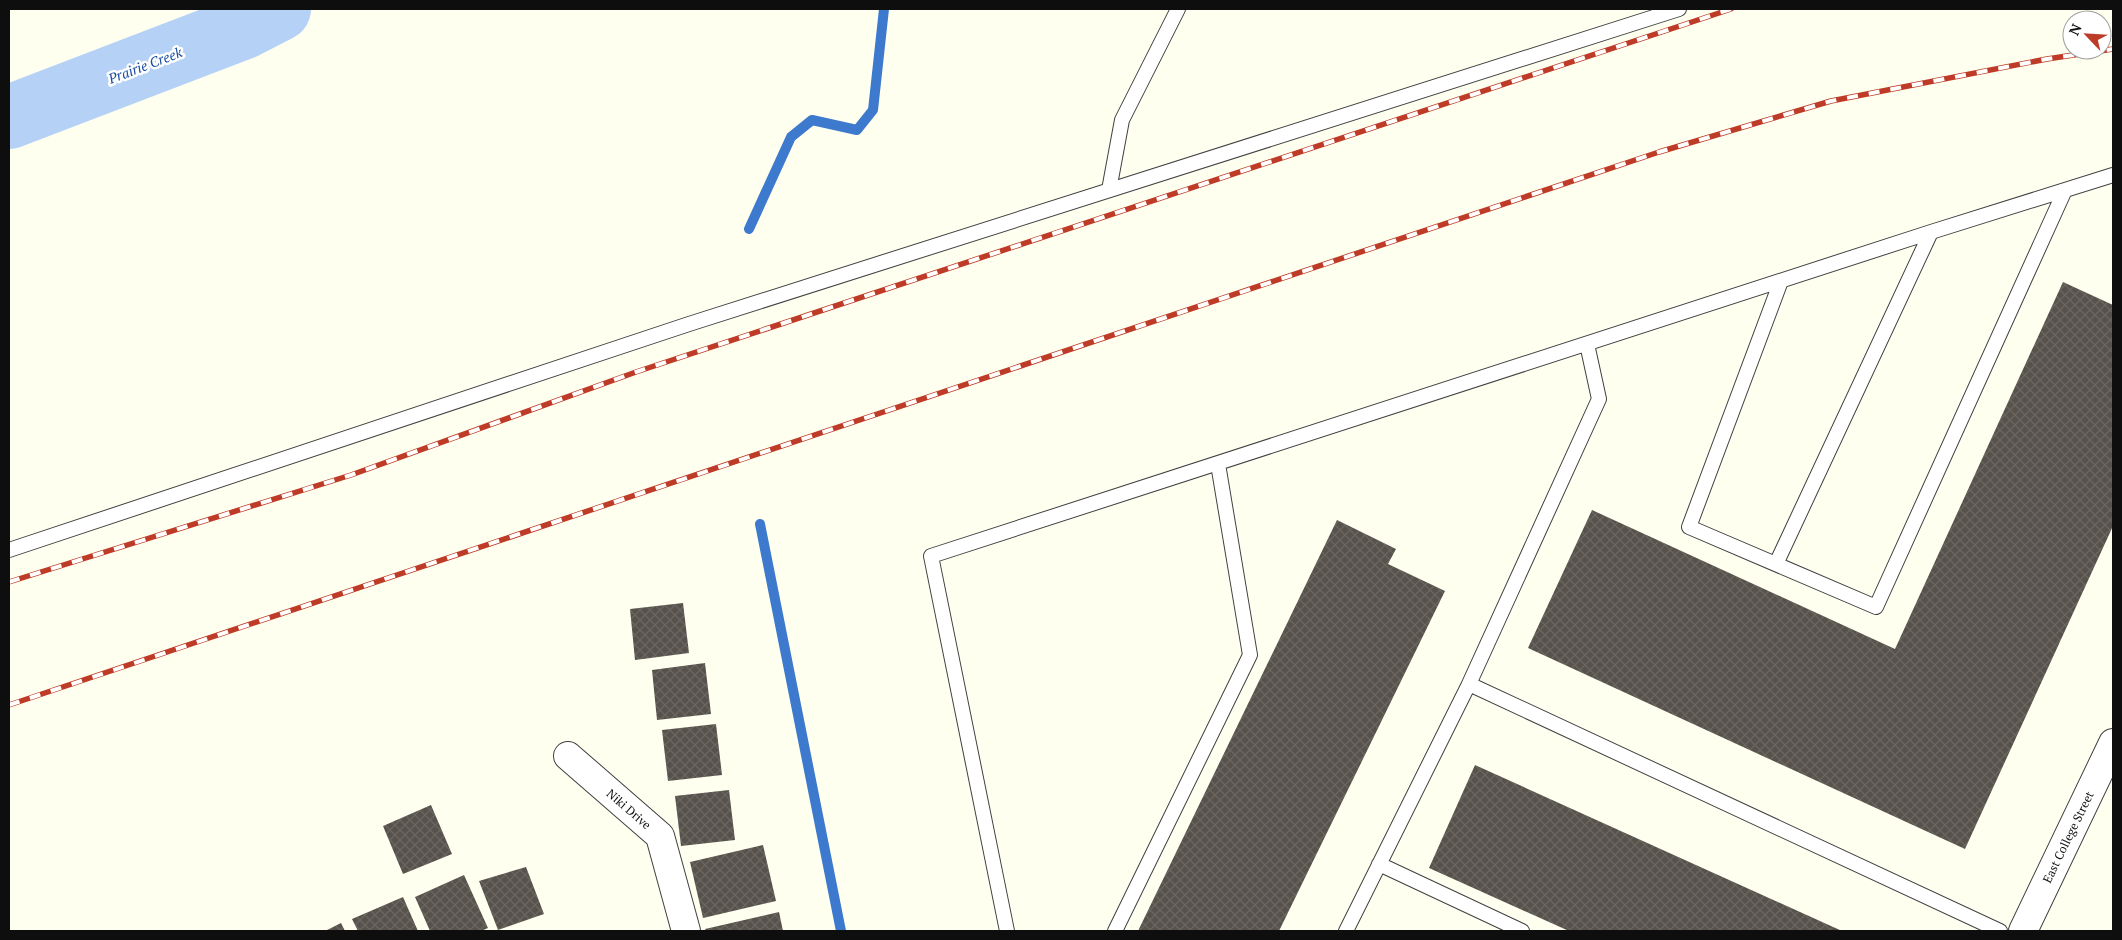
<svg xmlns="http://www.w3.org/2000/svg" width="2122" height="940" font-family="'PT Serif',serif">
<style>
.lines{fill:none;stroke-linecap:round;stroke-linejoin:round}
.stream{stroke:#3d79cc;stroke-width:10}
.river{stroke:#b5d2f6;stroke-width:64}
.building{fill:url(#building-cross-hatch)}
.service-casing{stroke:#414141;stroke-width:16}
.minor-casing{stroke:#414141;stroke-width:30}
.tertiary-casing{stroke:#414141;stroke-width:30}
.service{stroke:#fff;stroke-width:14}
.minor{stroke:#fff;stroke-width:28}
.tertiary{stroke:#fff;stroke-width:28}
.rail-casing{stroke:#be3b27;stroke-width:5.5}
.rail{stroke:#fff;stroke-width:4;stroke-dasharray:11;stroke-linecap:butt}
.labels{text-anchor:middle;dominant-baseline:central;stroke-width:5;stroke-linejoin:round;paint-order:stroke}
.street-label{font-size:12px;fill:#0e0e0e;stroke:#fff}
.water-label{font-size:14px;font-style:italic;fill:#184ca0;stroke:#fff}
</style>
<defs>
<pattern id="building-cross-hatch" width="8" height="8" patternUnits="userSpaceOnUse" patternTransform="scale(1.25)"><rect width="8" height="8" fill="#57524b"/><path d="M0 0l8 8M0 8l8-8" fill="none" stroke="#6a6661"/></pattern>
</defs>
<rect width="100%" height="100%" fill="#fffff0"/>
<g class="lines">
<path class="stream" d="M 749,229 L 791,137 L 812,120 L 857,130 L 873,110 L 884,9
M 760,524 L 841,931"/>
<path class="river" d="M 9,117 L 244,27 L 279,9"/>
</g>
<path class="building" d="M 2063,282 L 2113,305 L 2113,526 L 1965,849 L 1528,648 L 1592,510 L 1895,649 Z
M 1337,520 L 1396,549 L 1388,564 L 1445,591 L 1279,931 L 1138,931 Z
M 683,603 L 689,653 L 635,660 L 630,609 Z
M 705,663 L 711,714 L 657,720 L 652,670 Z
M 716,724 L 722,775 L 668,781 L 662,730 Z
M 1475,765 L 1842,931 L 1569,931 L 1429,868 Z
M 729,790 L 735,840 L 681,846 L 675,796 Z
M 431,805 L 452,854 L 403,874 L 383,826 Z
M 763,845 L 776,901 L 703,918 L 690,862 Z
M 526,867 L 544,914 L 498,930 L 479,881 Z
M 464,875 L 488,928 L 481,931 L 430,931 L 415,897 Z
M 403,897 L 418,931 L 358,931 L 352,919 Z
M 779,912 L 783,931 L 706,931 L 705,929 Z
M 341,923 L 345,931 L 325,931 Z"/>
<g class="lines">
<g class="service-casing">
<path id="service" d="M 1109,190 L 1122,120 L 1178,9
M 1781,281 L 1689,527 L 1876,607 L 2065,190
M 1587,344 L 1599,399 L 1469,684 L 2000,931
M 9,550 L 689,324 L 1679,9
M 1776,564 L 1931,232
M 1379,864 L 1522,931
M 1007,931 L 931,556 L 1931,232 L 2113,175
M 1115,931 L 1250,655 L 1218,464
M 1346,931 L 1469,684"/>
</g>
<g class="minor-casing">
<path id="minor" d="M 568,756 L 660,836 L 686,931"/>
</g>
<g class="tertiary-casing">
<path id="tertiary" d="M 2023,931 L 2113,743"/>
</g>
<use href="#service" class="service"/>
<use href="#minor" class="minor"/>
<use href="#tertiary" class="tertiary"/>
<g class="rail-casing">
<path id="rail" d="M 9,582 L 351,475 L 636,372 L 1731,9
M 9,705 L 1659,152 L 1831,101 L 2047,59 L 2113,49"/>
</g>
<use href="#rail" class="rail"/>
</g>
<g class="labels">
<g class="street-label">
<text transform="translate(629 809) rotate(41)">Niki Drive</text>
<text transform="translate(2068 837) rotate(-64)">East College Street</text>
</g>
<g class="water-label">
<text transform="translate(145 65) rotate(-21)">Prairie Creek</text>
</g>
</g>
<rect width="2122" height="940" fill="none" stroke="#0e0e0e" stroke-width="20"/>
<g transform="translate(2087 35) rotate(295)"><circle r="24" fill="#ffffff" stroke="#9f9f9f"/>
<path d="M0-4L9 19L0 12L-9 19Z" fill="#be3b27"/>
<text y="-8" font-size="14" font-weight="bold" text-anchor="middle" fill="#0e0e0e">N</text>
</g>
</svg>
